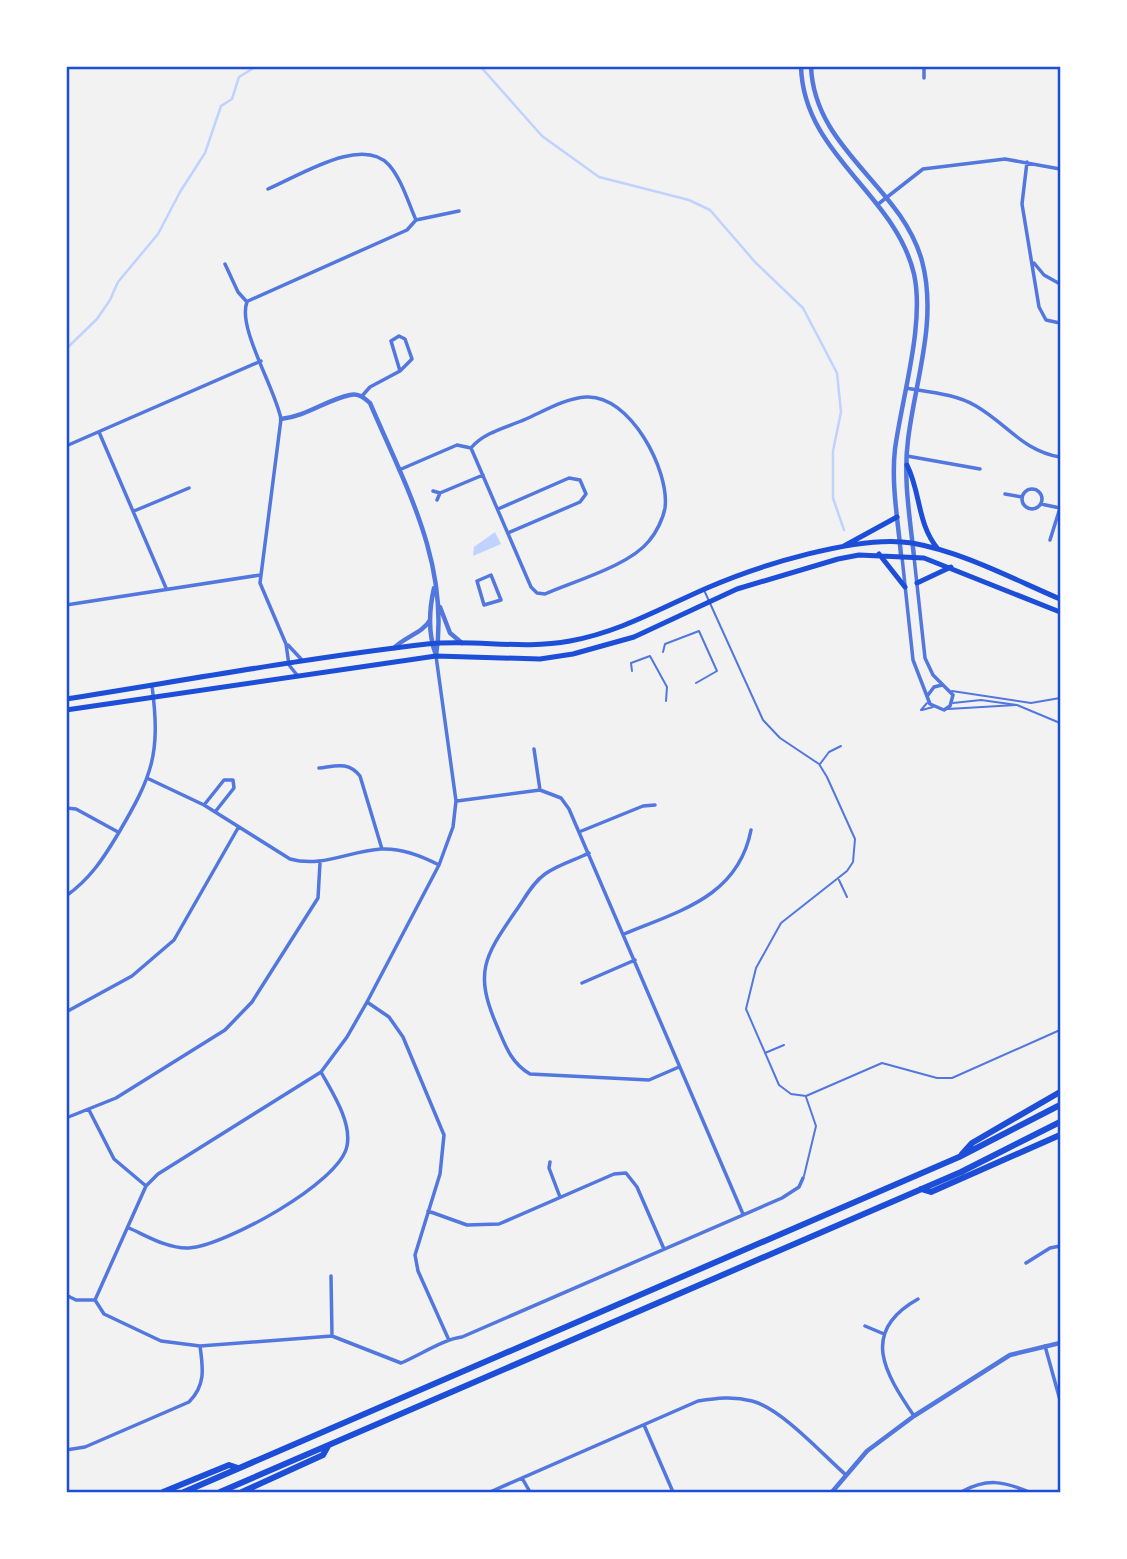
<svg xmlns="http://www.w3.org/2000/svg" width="1127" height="1559" font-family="'Golos Text',sans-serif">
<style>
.water{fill:#bfd3fe}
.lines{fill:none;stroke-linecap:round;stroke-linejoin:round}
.stream{stroke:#bfd3fe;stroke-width:2.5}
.service{stroke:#5277de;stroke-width:2}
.minor{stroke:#5277de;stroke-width:3.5}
.tertiary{stroke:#5277de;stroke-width:4.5}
.secondary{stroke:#1d4ed8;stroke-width:5}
.motorway{stroke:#1d4ed8;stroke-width:6}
.neatline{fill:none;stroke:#1d4ed8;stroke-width:2.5}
</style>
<rect width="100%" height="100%" fill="#f2f2f2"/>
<path class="water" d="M 495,532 L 501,544 L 473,556 L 474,547 Z"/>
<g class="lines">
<path class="stream" d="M 480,66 L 542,136 L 599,177 L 689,200 L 710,210 L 755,262 L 803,308 L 837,373 L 841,412 L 833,451 L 833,498 L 844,530
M 66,349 L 97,319 L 110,300 L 118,282 L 158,234 L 180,192 L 205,153 L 221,106 L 232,99 L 239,77 L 257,66"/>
<path class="service" d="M 704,590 L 763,720 L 780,738 L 819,764 L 827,777 L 855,839 L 853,862 L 847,871 L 781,923 L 756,968 L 746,1009 L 779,1085 L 791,1094 L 806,1096 L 882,1063 L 937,1078 L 952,1078 L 1060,1030
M 663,652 L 665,644 L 699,631 L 717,671 L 696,683
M 632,671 L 631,663 L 650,656 L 667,687 L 666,701
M 952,691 L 1031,703 L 1060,698
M 953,703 L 981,700 L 1017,705 L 1060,723
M 948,709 L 1016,705
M 921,710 L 927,703
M 922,710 L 933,707
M 820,764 L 829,752 L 841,746
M 839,880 L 847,897
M 765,1053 L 784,1045
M 804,1176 L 816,1126 L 806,1097"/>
<path class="minor" d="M 924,66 L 924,78
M 1027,162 L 1022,204 L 1039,307 L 1046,320 L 1060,323
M 268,189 C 299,176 362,135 389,165 C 402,180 408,202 416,220
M 877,205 L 923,169 L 1005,159 L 1060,169
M 1034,263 L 1044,275 L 1060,284
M 225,264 L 238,292 L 247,302 C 237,327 275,388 281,419 L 260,583 L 286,644 L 289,665 L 297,675
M 248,301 L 407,230 L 416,220 L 459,211
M 906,388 C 929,392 956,394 976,406 C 1007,424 1023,451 1060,457
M 362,396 L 370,387 L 400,371 L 391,341 L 399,336 L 405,339 L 412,359 L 400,371
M 99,432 L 166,588
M 66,446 L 261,361
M 907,456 L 980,469
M 399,470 L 457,445 L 471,448 C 484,432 508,427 526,419 C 544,411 566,398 586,397 C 630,394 670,471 665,508 C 663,519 656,533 649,541 C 629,566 574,581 545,594 L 537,593 L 531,587 L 471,448
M1022 499a10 10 0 1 1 20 0a10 10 0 1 1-20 0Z
M 433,491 L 440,493 L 437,500
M 440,493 L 483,475
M 1005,494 L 1022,497
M 1041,504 L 1060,508
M 498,509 L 569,478 L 580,480 L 586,494 L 580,502 L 508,533
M 134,511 L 189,488
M 1050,540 L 1060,508
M 902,557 L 913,660 L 930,704 L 944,710 L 950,706 L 953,695 L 933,675 L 925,658 L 914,557
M 491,575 L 501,600 L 484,605 L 477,581 Z
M 66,605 L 260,575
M 288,645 L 302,660
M 928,695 L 934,687 L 942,685
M 534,749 L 540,790
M 319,768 C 336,766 348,761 360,776 L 382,849
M 149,779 L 204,805 L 290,859 C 322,868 349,851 381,849 C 401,848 422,856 439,865
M 457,801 L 540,790 L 561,798 L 569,809 L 743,1214
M 204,805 L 224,780 L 233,780 L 234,788 L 215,812
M 66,808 L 76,809 L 118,832
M 579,832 L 643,806 L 655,805
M 589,853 C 575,860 557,865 545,874 C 532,883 524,900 515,912 C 484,957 474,973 497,1026 C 505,1045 511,1063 530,1074 L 649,1080 L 679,1067
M 66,896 C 90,879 103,859 118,834 C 152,776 161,755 152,686
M 624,934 C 679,911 738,897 751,830
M 582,983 L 635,960
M 367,1002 L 389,1017 L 403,1037 L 444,1135 L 440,1174 L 415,1255 L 418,1271 L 448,1338
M 66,1012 L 132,976 L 174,940 L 238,828
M 89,1110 L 114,1159 L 146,1186
M 66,1118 L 116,1098 L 225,1030 L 252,1002 L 318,898 L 320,863
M 550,1162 L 549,1168 L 560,1197
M 428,1211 L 467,1225 L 499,1224 L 614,1174 L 626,1173 L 637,1187 L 664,1249
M 129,1228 C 147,1236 168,1249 189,1248 C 224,1246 340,1183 347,1146 C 352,1122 332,1092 321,1072
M 1026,1263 L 1050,1248 L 1060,1246
M 331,1276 L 332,1336
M 66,1295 L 76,1300 L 95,1300 L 104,1314 L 161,1341 L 200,1346 L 332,1336 L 401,1363 C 420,1355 444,1339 462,1337 L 782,1198 L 799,1187 L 803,1178
M 95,1300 L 146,1186 L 158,1174 L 321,1072 L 347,1037 L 367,1002 L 439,865 L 453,827 L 456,801 L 436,656
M 865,1326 L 884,1334
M 1045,1346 L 1060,1400
M 914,1416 C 885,1373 859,1332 918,1299
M 644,1425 L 673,1492
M 66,1450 L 85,1447 L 189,1402 C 206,1385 203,1368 200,1346
M 522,1478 L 530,1492
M 490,1492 L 698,1401 C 717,1398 733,1396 752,1401 C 782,1409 822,1454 846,1475
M 961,1492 C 987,1478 1003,1481 1029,1492"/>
<path class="tertiary" d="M 801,66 C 803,155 895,193 914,274 C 925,323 902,397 895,449 C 891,484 898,520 901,555
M 811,66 C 814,150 901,185 922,261 C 938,321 915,381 908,440 C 903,479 910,518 914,557
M 281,419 C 307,416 326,400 350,395 C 359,393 364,398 370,403 C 405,485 450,564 436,656
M 434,588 C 429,610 428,634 436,655
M 440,607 L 450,633 L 462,643
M 394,648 C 404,637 423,633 430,620
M 832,1492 L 867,1451 L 914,1416 L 1010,1355 L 1060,1343"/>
<path class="secondary" d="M 907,465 C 921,493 917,524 938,549
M 844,546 L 897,517
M 879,554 L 905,587
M 917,583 L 951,567
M 66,699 C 186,680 307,658 427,644 C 475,639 522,650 570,641 C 620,632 661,608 707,588 C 757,566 859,534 912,543 C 963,552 1013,579 1060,599
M 66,710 L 436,656 L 540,659 L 573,654 L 634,637 L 737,589 L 838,559 L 859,555 L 924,558 L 1060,612"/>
<path class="motorway" d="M 962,1154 L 972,1143 L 1060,1092
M 921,1189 L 931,1192 L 1060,1135
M 163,1492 L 229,1465 L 238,1468
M 184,1492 L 959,1157 L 1060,1105
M 220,1492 L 961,1172 L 1060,1122
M 242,1492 L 323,1455 L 328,1446"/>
</g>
<rect width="1127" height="1559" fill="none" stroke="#ffffff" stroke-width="136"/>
<rect x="68" y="68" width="991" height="1423" class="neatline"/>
</svg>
